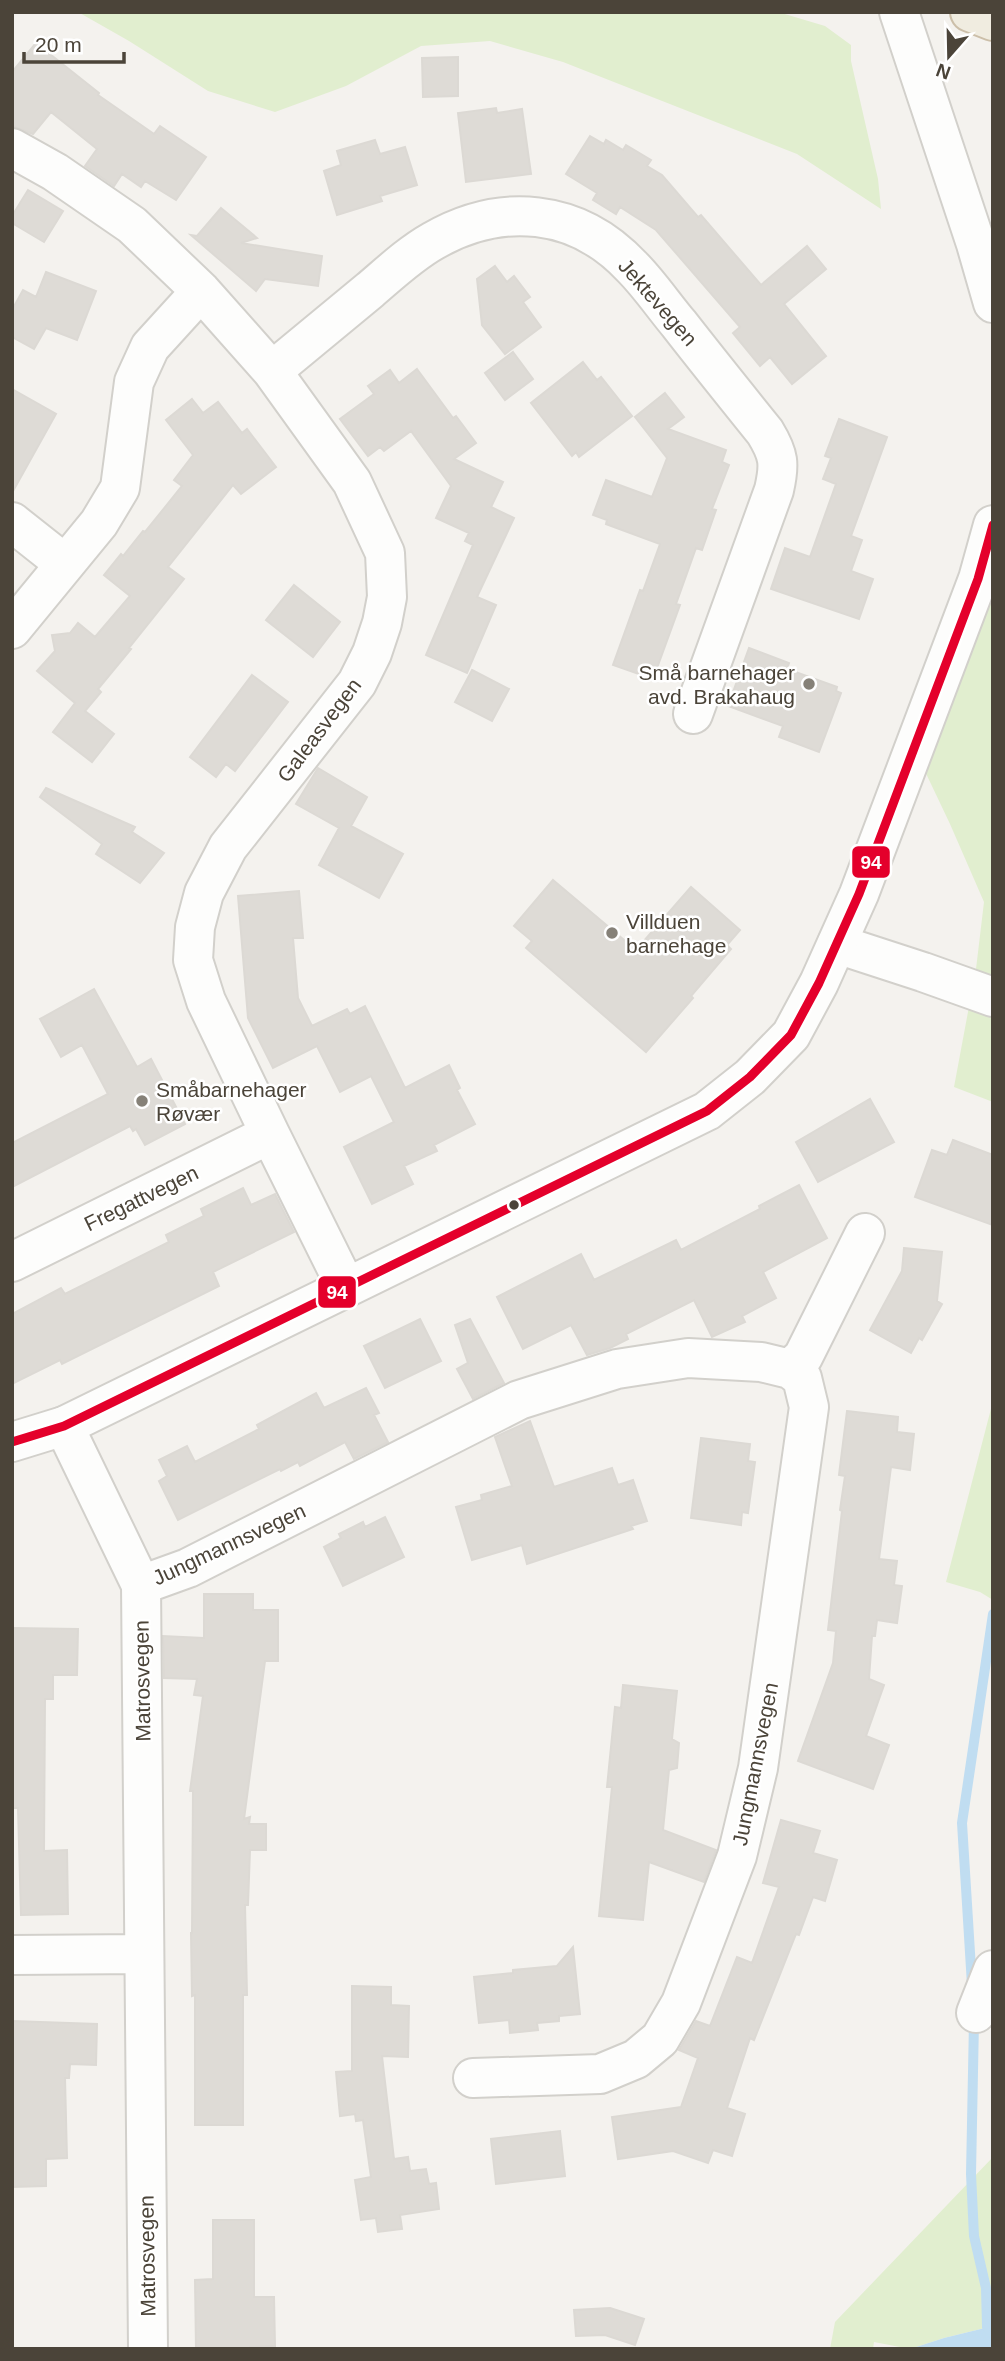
<svg xmlns="http://www.w3.org/2000/svg" width="1005" height="2361" font-family="Arial,sans-serif">
<style>
.green{fill:#e1eecf}
.water{fill:#c0ddf1}
.lines{fill:none;stroke-linecap:round;stroke-linejoin:round}
.stream{stroke:#c0ddf1;stroke-width:10}
.building{fill:#dedbd6;stroke:#dcd9d4;stroke-width:2}
.minor-casing{stroke:#d2d0cb;stroke-width:42}
.tertiary-casing{stroke:#d2d0cb;stroke-width:42}
.trunk-casing{stroke:#ccbfa9;stroke-width:42}
.minor{stroke:#fdfdfc;stroke-width:38}
.tertiary{stroke:#fdfdfc;stroke-width:38}
.trunk{stroke:#f0ece0;stroke-width:38}
.bus-1-casing{stroke:#fff;stroke-width:14}
.bus-1{stroke:#e4002b;stroke-width:9}
.poi-dot{fill:#868178;stroke:#fff;stroke-width:2.5}
.bus-dot{fill:#4b4439;stroke:#fff;stroke-width:2.5}
.labels{text-anchor:middle;dominant-baseline:central;stroke-width:5;stroke-linejoin:round;paint-order:stroke}
.street-label{font-size:21px;fill:#4b4439;stroke:#fff}
.poi-label{font-size:21px;fill:#4b4439;stroke:#fff;text-anchor:start}
.line-badge{stroke:#fff;stroke-width:2.5}
.badge-label{font-size:19px;text-anchor:middle;font-weight:bold;fill:#fff}
</style>
<rect width="100%" height="100%" fill="#f4f2ee"/>
<path class="green" d="M 78,12 L 778,12 L 825,26 L 851,45 L 851,61 L 878,179 L 881,209 L 797,154 L 563,62 L 490,41 L 421,46 L 346,86 L 275,112 L 208,91 L 129,41 Z
M 993,500 L 993,1102 L 954,1087 L 976,969 L 984,902 L 950,824 L 912,744 L 984,541 Z
M 993,1401 L 993,1600 L 980,1592 L 946,1582 Z
M 993,2157 L 993,2326 L 944,2338 L 910,2349 L 874,2342 L 873,2349 L 830,2349 L 835,2322 Z"/>
<path class="water" d="M 993,2326 L 993,2349 L 910,2349 L 944,2338 Z"/>
<g class="lines">
<path class="stream" d="M 972,1985 L 962,1823 L 993,1614
M 974,2021 L 971,2174 L 974,2236 L 986,2288 L 987,2327"/>
</g>
<path class="building" d="M 36,43 L 99,93 L 98,95 L 154,134 L 160,126 L 206,157 L 176,200 L 145,181 L 141,187 L 122,174 L 114,186 L 85,166 L 97,149 L 51,112 L 33,134 L 12,126 L 12,72 Z
M 458,57 L 458,96 L 423,97 L 422,58 Z
M 496,108 L 497,113 L 522,109 L 531,174 L 466,182 L 458,113 Z
M 590,136 L 604,144 L 606,140 L 623,150 L 626,145 L 651,160 L 647,166 L 662,175 L 698,217 L 701,215 L 761,285 L 807,246 L 826,269 L 784,304 L 826,356 L 792,384 L 770,357 L 760,366 L 733,333 L 740,327 L 656,230 L 620,207 L 616,214 L 593,200 L 597,193 L 566,174 Z
M 375,140 L 380,154 L 405,147 L 417,185 L 380,196 L 382,201 L 337,215 L 324,171 L 341,165 L 337,151 Z
M 28,190 L 63,211 L 44,242 L 12,223 L 12,216 Z
M 221,208 L 257,238 L 241,243 L 322,256 L 318,286 L 265,279 L 256,291 L 191,235 L 197,236 Z
M 495,266 L 507,282 L 514,276 L 530,297 L 523,302 L 541,327 L 505,354 L 482,325 L 477,279 Z
M 46,272 L 96,291 L 77,340 L 46,328 L 34,349 L 12,337 L 12,310 L 23,290 L 36,297 Z
M 513,352 L 533,379 L 505,400 L 485,373 Z
M 583,362 L 597,380 L 601,377 L 632,416 L 579,457 L 576,452 L 572,456 L 531,403 Z
M 417,369 L 453,418 L 456,416 L 476,443 L 454,459 L 503,482 L 491,507 L 514,518 L 477,597 L 496,605 L 467,673 L 426,655 L 473,545 L 465,541 L 469,533 L 436,518 L 451,486 L 411,431 L 384,451 L 380,447 L 368,456 L 340,419 L 374,394 L 368,386 L 390,370 L 399,383 Z
M 12,389 L 56,414 L 12,493 Z
M 665,393 L 684,417 L 668,429 L 726,450 L 722,462 L 729,465 L 712,509 L 716,510 L 702,550 L 696,548 L 676,604 L 680,605 L 653,679 L 613,665 L 640,590 L 643,591 L 660,544 L 606,524 L 607,520 L 593,515 L 606,480 L 652,497 L 667,458 L 635,417 Z
M 192,399 L 203,413 L 218,402 L 242,433 L 247,429 L 276,467 L 241,494 L 233,485 L 168,567 L 184,579 L 129,648 L 131,649 L 98,689 L 101,692 L 85,711 L 114,734 L 92,762 L 53,732 L 75,703 L 37,671 L 55,651 L 52,635 L 70,633 L 78,623 L 95,637 L 130,596 L 104,575 L 121,554 L 123,556 L 143,531 L 145,532 L 182,486 L 174,480 L 193,455 L 166,420 Z
M 839,419 L 887,437 L 851,536 L 862,540 L 851,571 L 873,579 L 859,619 L 771,589 L 785,548 L 810,557 L 836,484 L 823,479 L 831,458 L 825,456 Z
M 294,585 L 340,622 L 313,657 L 266,620 Z
M 749,648 L 789,663 L 787,669 L 837,687 L 836,691 L 841,693 L 819,752 L 779,737 L 783,726 L 728,706 Z
M 472,670 L 509,689 L 492,721 L 455,702 Z
M 252,675 L 288,702 L 235,771 L 226,764 L 216,777 L 190,757 Z
M 318,768 L 367,797 L 351,826 L 403,854 L 379,898 L 319,865 L 339,828 L 296,804 Z
M 46,788 L 135,827 L 132,832 L 164,853 L 140,883 L 96,854 L 102,844 L 40,797 Z
M 553,880 L 636,950 L 691,887 L 740,930 L 727,945 L 731,949 L 691,996 L 693,998 L 646,1052 L 526,948 L 532,941 L 514,926 Z
M 299,891 L 303,938 L 293,938 L 298,998 L 312,1026 L 347,1009 L 350,1014 L 365,1006 L 405,1088 L 449,1065 L 460,1088 L 457,1090 L 475,1124 L 434,1145 L 437,1151 L 404,1166 L 413,1184 L 372,1204 L 344,1147 L 394,1122 L 371,1076 L 340,1092 L 317,1046 L 273,1068 L 248,1018 L 238,896 Z
M 94,989 L 137,1067 L 151,1059 L 185,1124 L 145,1145 L 136,1129 L 133,1131 L 130,1126 L 12,1187 L 12,1143 L 108,1094 L 82,1045 L 61,1057 L 40,1019 Z
M 870,1099 L 894,1142 L 818,1182 L 796,1142 Z
M 953,1140 L 993,1155 L 993,1225 L 915,1197 L 932,1150 L 947,1155 Z
M 799,1185 L 827,1238 L 763,1272 L 776,1298 L 742,1316 L 745,1322 L 712,1337 L 694,1300 L 626,1334 L 628,1339 L 610,1348 L 587,1355 L 571,1325 L 523,1349 L 497,1297 L 581,1254 L 594,1280 L 676,1240 L 681,1250 L 760,1209 L 759,1206 Z
M 243,1188 L 251,1205 L 275,1194 L 294,1232 L 213,1272 L 219,1286 L 62,1364 L 60,1360 L 12,1384 L 12,1314 L 61,1288 L 65,1294 L 169,1242 L 166,1235 L 204,1216 L 201,1209 Z
M 904,1248 L 942,1252 L 937,1301 L 942,1304 L 922,1340 L 919,1338 L 911,1353 L 870,1330 L 902,1271 Z
M 420,1319 L 441,1361 L 385,1388 L 364,1346 Z
M 470,1319 L 504,1383 L 473,1399 L 457,1369 L 468,1363 L 455,1325 Z
M 366,1388 L 379,1413 L 374,1415 L 388,1442 L 354,1459 L 345,1442 L 300,1466 L 298,1462 L 281,1471 L 280,1469 L 178,1520 L 159,1481 L 167,1476 L 159,1460 L 187,1446 L 195,1462 L 259,1429 L 257,1425 L 316,1393 L 324,1408 Z
M 847,1411 L 898,1417 L 897,1432 L 914,1434 L 910,1470 L 891,1467 L 879,1559 L 897,1561 L 894,1585 L 902,1586 L 897,1623 L 877,1620 L 875,1636 L 872,1636 L 869,1679 L 884,1685 L 866,1736 L 889,1745 L 873,1789 L 798,1761 L 833,1663 L 836,1631 L 828,1630 L 842,1511 L 840,1510 L 845,1476 L 839,1475 Z
M 530,1421 L 554,1487 L 612,1468 L 618,1485 L 633,1480 L 647,1521 L 631,1526 L 633,1529 L 527,1564 L 522,1545 L 472,1560 L 456,1507 L 482,1500 L 481,1495 L 512,1486 L 495,1437 Z
M 701,1438 L 750,1444 L 748,1461 L 755,1462 L 748,1513 L 742,1512 L 741,1525 L 691,1518 Z
M 385,1517 L 404,1557 L 343,1586 L 324,1547 L 341,1538 L 339,1534 L 363,1522 L 365,1527 Z
M 204,1594 L 253,1594 L 253,1610 L 278,1610 L 278,1661 L 265,1661 L 244,1819 L 250,1817 L 249,1824 L 266,1824 L 266,1850 L 250,1850 L 248,1905 L 245,1905 L 247,1995 L 243,1995 L 243,2125 L 195,2125 L 195,1995 L 192,1996 L 191,1933 L 192,1933 L 193,1791 L 190,1791 L 203,1696 L 194,1695 L 197,1679 L 164,1678 L 163,1638 L 163,1636 L 204,1638 Z
M 12,1628 L 78,1629 L 77,1675 L 53,1675 L 53,1699 L 45,1699 L 44,1851 L 67,1850 L 68,1914 L 21,1915 L 18,1808 L 12,1808 Z
M 623,1685 L 677,1691 L 672,1739 L 679,1743 L 677,1768 L 669,1770 L 663,1830 L 716,1850 L 704,1882 L 649,1862 L 643,1920 L 599,1916 L 612,1787 L 607,1787 L 615,1707 L 621,1708 Z
M 781,1820 L 820,1831 L 813,1853 L 837,1860 L 825,1901 L 813,1897 L 799,1935 L 796,1934 L 754,2040 L 750,2038 L 727,2108 L 745,2114 L 732,2156 L 713,2150 L 708,2163 L 673,2151 L 618,2159 L 612,2117 L 681,2107 L 698,2058 L 679,2050 L 696,2021 L 710,2026 L 737,1957 L 752,1963 L 779,1887 L 763,1883 Z
M 573,1947 L 580,2014 L 559,2016 L 559,2021 L 537,2023 L 538,2030 L 510,2033 L 509,2020 L 479,2023 L 474,1977 L 513,1973 L 513,1970 L 557,1966 Z
M 352,1986 L 391,1987 L 391,2005 L 409,2006 L 408,2057 L 382,2056 L 394,2159 L 408,2157 L 410,2171 L 426,2169 L 429,2184 L 436,2183 L 439,2209 L 400,2215 L 402,2229 L 378,2232 L 376,2218 L 361,2220 L 355,2180 L 371,2177 L 363,2120 L 356,2121 L 355,2114 L 340,2116 L 336,2072 L 352,2071 Z
M 12,2021 L 97,2024 L 96,2065 L 70,2064 L 69,2078 L 65,2078 L 67,2158 L 46,2159 L 46,2186 L 12,2187 Z
M 560,2131 L 565,2176 L 496,2184 L 491,2139 Z
M 213,2220 L 254,2220 L 254,2297 L 274,2297 L 275,2346 L 250,2347 L 250,2349 L 196,2349 L 195,2280 L 213,2279 Z
M 610,2308 L 644,2319 L 635,2345 L 605,2335 L 576,2336 L 574,2310 Z"/>
<g class="lines">
<g class="minor-casing">
<path id="minor" d="M 12,148 L 55,172 L 132,225 L 201,291 L 272,371 L 352,482 L 385,553 L 387,597 L 382,623 L 372,653 L 357,683 L 228,847 L 204,893 L 195,927 L 193,960 L 206,1001 L 270,1134 L 346,1287
M 272,371 C 305,344 337,317 370,290 C 390,273 410,254 433,241 C 501,202 577,208 632,267 C 649,284 663,305 679,324 C 707,360 736,396 765,432 C 779,455 780,464 774,490 L 693,714
M 12,522 L 65,564
M 12,629 L 99,523 L 120,488 L 134,382 L 150,347 L 201,291
M 837,944 L 923,972 L 993,997
M 12,1262 L 270,1134
M 790,1369 L 803,1357 L 865,1233
M 64,1426 L 141,1585 L 148,2349
M 141,1585 L 188,1568 L 519,1400 L 617,1369 L 688,1358 L 761,1362 L 790,1369 L 802,1378 L 809,1407 L 758,1768 L 737,1856 L 681,2003 L 660,2039 L 636,2059 L 600,2074 L 473,2078
M 12,1955 L 143,1954
M 976,2013 L 993,1970"/>
</g>
<g class="tertiary-casing">
<path id="tertiary" d="M 899,12 L 976,244 L 993,303
M 12,1442 L 64,1426 L 707,1111 L 750,1077 L 791,1035 L 819,983 L 859,894 L 978,579 L 993,525"/>
</g>
<g class="trunk-casing">
<path id="trunk" d="M 970,12 L 993,21"/>
</g>
<use href="#minor" class="minor"/>
<use href="#tertiary" class="tertiary"/>
<use href="#trunk" class="trunk"/>
<g class="bus-1-casing">
<path id="bus-1" d="M 12,1442 L 64,1426 L 707,1111 L 750,1077 L 791,1035 L 819,983 L 859,894 L 978,579 L 993,525"/>
</g>
<use href="#bus-1" class="bus-1"/>
</g>
<g class="poi-dot">
<circle cx="809" cy="684" r="7"/>
<circle cx="612" cy="933" r="7"/>
<circle cx="142" cy="1101" r="7"/>
</g>
<circle class="bus-dot" cx="514" cy="1205" r="6"/>
<g class="labels">
<g class="street-label">
<text transform="translate(658 302) rotate(49)">Jektevegen</text>
<text transform="translate(319 730) rotate(-53)">Galeasvegen</text>
<text transform="translate(141 1198) rotate(-26)">Fregattvegen</text>
<text transform="translate(229 1544) rotate(-25)">Jungmannsvegen</text>
<text transform="translate(142 1681) rotate(-91)">Matrosvegen</text>
<text transform="translate(755 1764) rotate(-79)">Jungmannsvegen</text>
<text transform="translate(147 2256) rotate(-91)">Matrosvegen</text>
</g>
<g class="poi-label">
<text x="795" y="672" text-anchor="end">Små barnehager<tspan x="795" dy="24">avd. Brakahaug</tspan></text>
<text x="626" y="921">Villduen<tspan x="626" dy="24">barnehage</tspan></text>
<text x="156" y="1089">Småbarnehager<tspan x="156" dy="24">Røvær</tspan></text>
</g>
</g>
<g class="line-badge">
<rect x="851" y="845" width="40" height="34" rx="7" fill="#e4002b"/>
<rect x="317" y="1275" width="40" height="34" rx="7" fill="#e4002b"/>
</g>
<g class="badge-label">
<text x="871" y="869">94</text>
<text x="337" y="1299">94</text>
</g>
<rect width="1005" height="2361" fill="none" stroke="#4b4439" stroke-width="28"/>
<g transform="translate(949 56) rotate(200)" stroke="#ffffff" stroke-width="5" paint-order="stroke">
<path d="M0-5L12 26L0 18L-12 26Z" fill="#4b4439"/>
<text y="-10" font-size="19" font-weight="bold" text-anchor="middle" fill="#4b4439">N</text>
</g>
<path d="M24 52v10h100v-10" fill="none" stroke="#4b4439" stroke-width="3.5"/>
<text x="35" y="52" font-size="21" fill="#4b4439" stroke="#ffffff" stroke-width="5" paint-order="stroke">20 m</text>
</svg>
